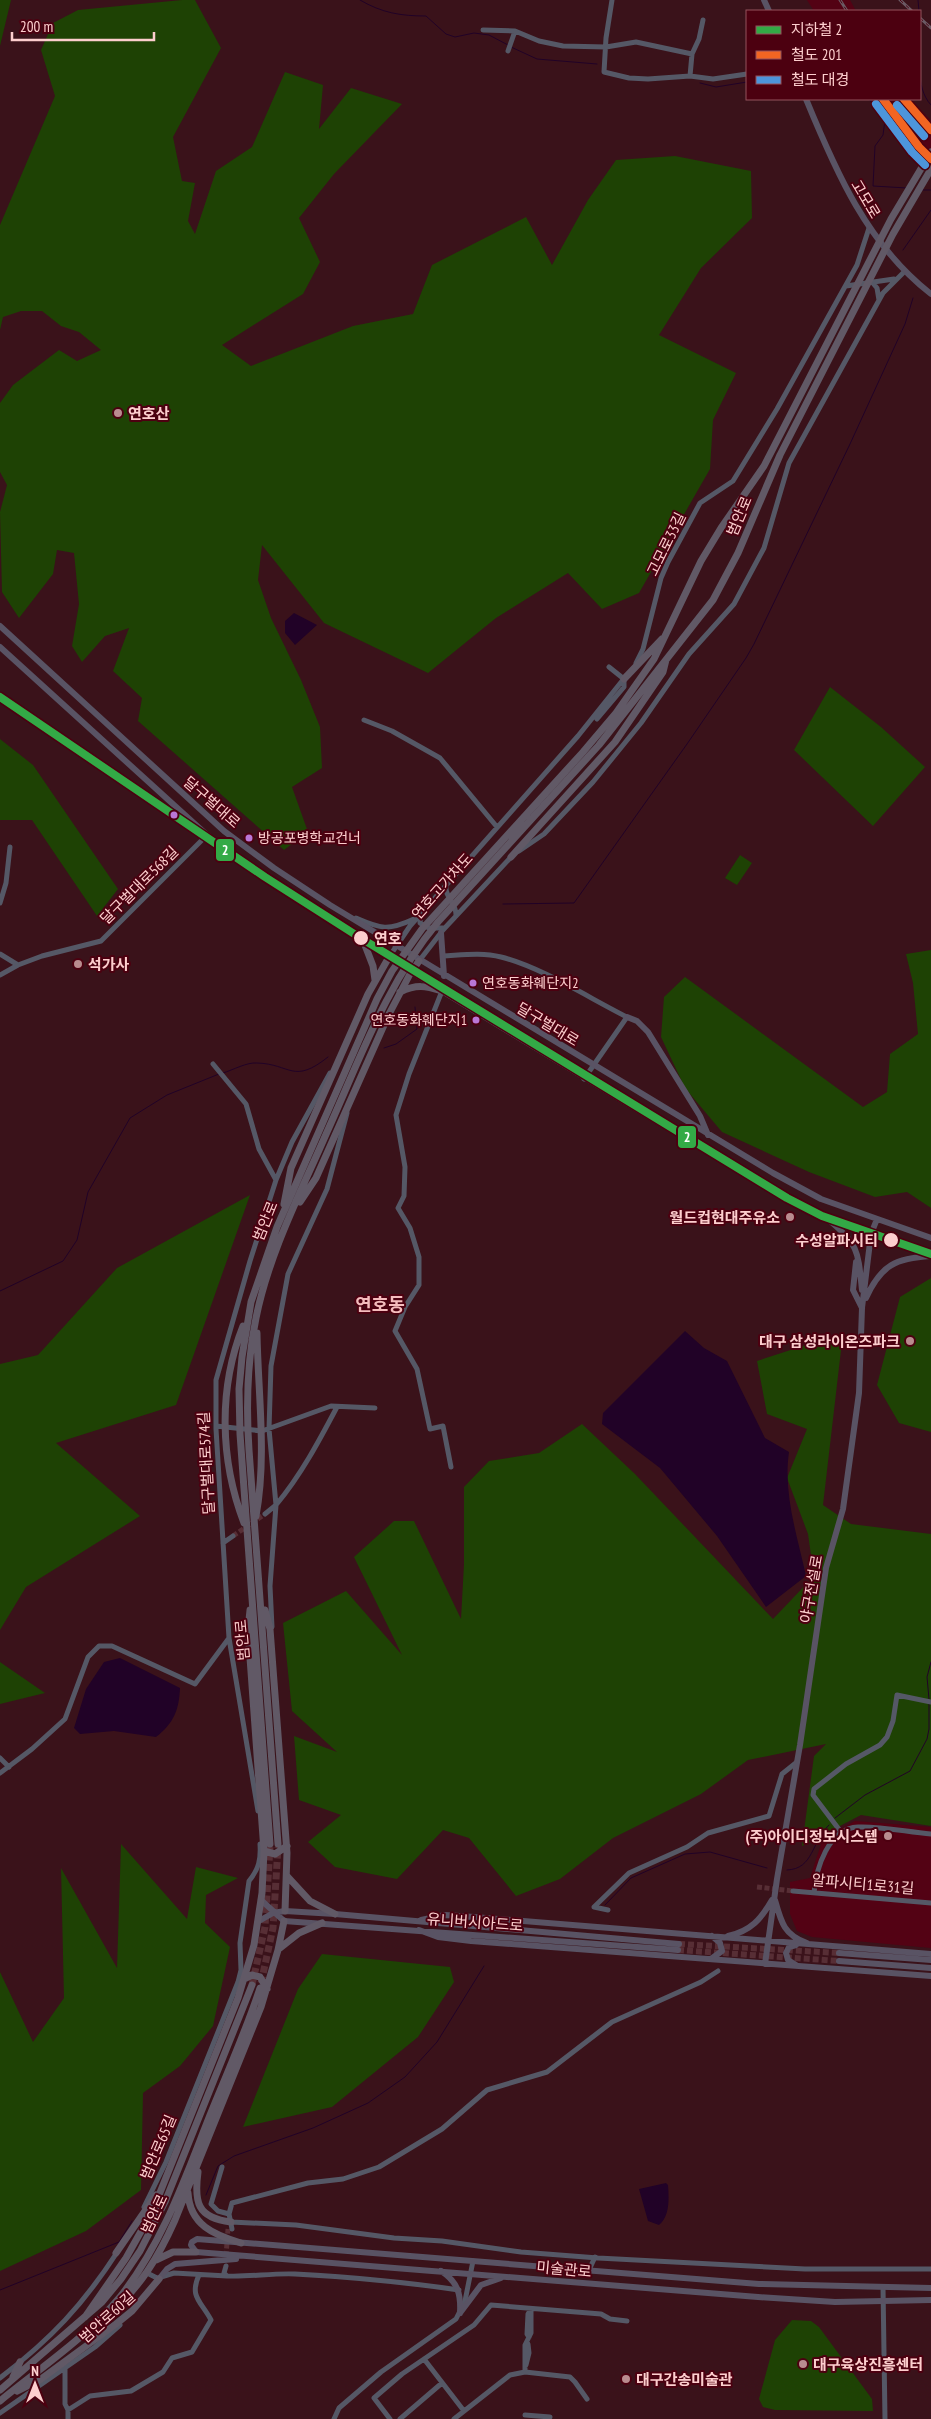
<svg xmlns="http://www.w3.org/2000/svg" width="931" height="2419" font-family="'PT Sans Narrow','Noto Sans KR',sans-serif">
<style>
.built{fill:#530214}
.green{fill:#1e4204}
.water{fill:#210227}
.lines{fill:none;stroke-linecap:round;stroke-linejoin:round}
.stream{stroke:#210227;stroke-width:1}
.minor-tunnel{stroke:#572e35;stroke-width:5;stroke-dasharray:5 2.5;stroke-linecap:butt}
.major-tunnel{stroke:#572e35;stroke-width:6;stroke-dasharray:6 3;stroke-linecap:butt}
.highway-tunnel{stroke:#572e35;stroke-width:7;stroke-dasharray:7 3.5;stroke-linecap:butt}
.minor{stroke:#555866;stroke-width:5}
.major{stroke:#595364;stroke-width:6}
.highway{stroke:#615966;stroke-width:7}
.rail-casing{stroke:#6b5a64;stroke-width:3}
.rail{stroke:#4c0010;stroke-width:1;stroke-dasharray:4;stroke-linecap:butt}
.rail-1-casing{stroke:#4c0010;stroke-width:11}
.rail-2-casing{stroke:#4c0010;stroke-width:11}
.rail-1{stroke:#f26522;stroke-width:8}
.rail-2{stroke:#4d95db;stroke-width:8}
.metro-1-casing{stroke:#4c0010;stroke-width:11}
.metro-1{stroke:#33aa46;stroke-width:8}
.poi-dot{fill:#b98c8f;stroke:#4c0010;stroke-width:2}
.bus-dot{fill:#ba77d6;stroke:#4c0010;stroke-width:2}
.stop-dot{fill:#fdcece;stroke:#4c0010;stroke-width:2}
.labels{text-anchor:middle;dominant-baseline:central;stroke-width:4;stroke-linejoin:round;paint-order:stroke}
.bus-label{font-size:14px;fill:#fdcece;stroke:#4c0010;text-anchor:start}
.street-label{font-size:15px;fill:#fdcece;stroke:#4c0010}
.poi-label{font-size:15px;font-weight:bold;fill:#fdcece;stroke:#4c0010;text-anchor:start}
.stop-label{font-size:15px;font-weight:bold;fill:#fdcece;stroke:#4c0010;text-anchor:start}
.quarter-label{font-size:18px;font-weight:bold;fill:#f4bcbd;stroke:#4c0010}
.line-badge{stroke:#4c0010;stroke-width:2}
.badge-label{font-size:14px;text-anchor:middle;font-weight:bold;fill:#fff}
</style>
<rect width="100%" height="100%" fill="#3a121a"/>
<path class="built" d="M 807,0 L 850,0 L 856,11 L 814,11 Z
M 873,99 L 911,99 L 931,121 L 931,164 L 896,127 Z
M 855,1821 L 931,1827 L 931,1948 L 812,1937 L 797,1931 L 790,1914 L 790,1882 L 810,1878 L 823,1838 Z"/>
<path class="green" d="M 0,0 L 11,0 L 0,46 Z
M 182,0 L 195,0 L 221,48 L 173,137 L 182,181 L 195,183 L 188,221 L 195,234 L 216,171 L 252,147 L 285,72 L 323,85 L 319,129 L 351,88 L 402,104 L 334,174 L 299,218 L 320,262 L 303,294 L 222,345 L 251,366 L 353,326 L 413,314 L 432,265 L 526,217 L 552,265 L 588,200 L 616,160 L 675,156 L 751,171 L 752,218 L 701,268 L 659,335 L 736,373 L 713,420 L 710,469 L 639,593 L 602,609 L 568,573 L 496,618 L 428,673 L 324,623 L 262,545 L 258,580 L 271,618 L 301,680 L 320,727 L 322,768 L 292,787 L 308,832 L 284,850 L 138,721 L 142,698 L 113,671 L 129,628 L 105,636 L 82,662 L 72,646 L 79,604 L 74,553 L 57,550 L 53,574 L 19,618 L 2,592 L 0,512 L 7,485 L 0,472 L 0,403 L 13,385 L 59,350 L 77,361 L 101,350 L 79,332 L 61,326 L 42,311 L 21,311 L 3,317 L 0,330 L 0,225 L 55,96 L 41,50 L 53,23 L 78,10 Z
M 830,687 L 881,727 L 925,767 L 873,826 L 794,750 Z
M 0,739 L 33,765 L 118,889 L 97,916 L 32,820 L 0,820 Z
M 740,855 L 752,863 L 737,885 L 725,878 Z
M 931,950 L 931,1208 L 907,1192 L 875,1197 L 809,1172 L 722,1132 L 685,1088 L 661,1037 L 664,997 L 685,977 L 863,1107 L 887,1092 L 890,1054 L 918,1034 L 913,983 L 906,954 Z
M 250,1195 L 176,1405 L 56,1443 L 140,1516 L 26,1587 L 0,1630 L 0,1364 L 38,1355 L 117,1268 Z
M 931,1278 L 931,1432 L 899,1423 L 877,1385 L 900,1297 Z
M 843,1333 L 823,1505 L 851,1524 L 931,1534 L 931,1826 L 861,1815 L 802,1846 L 814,1756 L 826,1744 L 748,1760 L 701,1794 L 613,1838 L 560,1879 L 516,1896 L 469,1838 L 443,1830 L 397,1879 L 335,1867 L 308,1842 L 341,1815 L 299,1800 L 294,1736 L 337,1752 L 292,1711 L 283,1623 L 346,1591 L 402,1655 L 354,1557 L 394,1521 L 414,1521 L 461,1619 L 464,1564 L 464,1487 L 489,1461 L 539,1453 L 582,1424 L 635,1474 L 773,1619 L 814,1576 L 808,1534 L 787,1478 L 807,1429 L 767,1414 L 757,1361 Z
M 0,1662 L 45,1693 L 0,1704 Z
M 121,1844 L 187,1919 L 196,1867 L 238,1878 L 206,1895 L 205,1923 L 230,1947 L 213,2026 L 180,2066 L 143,2093 L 141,2190 L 86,2231 L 0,2271 L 0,1972 L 33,2042 L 64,1998 L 61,1868 L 117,1968 Z
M 322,1954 L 450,1967 L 454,1982 L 418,2037 L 332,2107 L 243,2127 L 298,1989 Z
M 792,2320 L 811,2321 L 819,2327 L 872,2399 L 873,2411 L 775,2410 L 763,2407 L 759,2399 L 775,2340 Z"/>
<path class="water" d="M 294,613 L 317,625 L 295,645 L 285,633 L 285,621 Z
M 685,1331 L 704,1348 L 727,1361 L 765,1438 L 789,1452 C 783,1493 797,1535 806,1576 L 766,1607 L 717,1536 L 660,1468 L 602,1424 L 603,1413 Z
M 120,1658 L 180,1688 C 179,1710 174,1723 156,1737 L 114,1731 L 80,1734 L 74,1728 L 86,1689 L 104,1662 Z
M 666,2183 L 668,2185 C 669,2198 670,2216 659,2225 L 648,2221 L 639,2189 Z"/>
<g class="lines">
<path class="stream" d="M 360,0 C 382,13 401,16 426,16 L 446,34 L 455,37 L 474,33 L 489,35 L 508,45
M 918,0 L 919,11
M 920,30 C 921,53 914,87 931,105
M 511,47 L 537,59 L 597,64
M 700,83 L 716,87 L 747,82
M 869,99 L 885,120 L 883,135 L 875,146 L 873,186 L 907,188
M 923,190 L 931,190
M 903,250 L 931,210
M 503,904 L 574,903 L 687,744 L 746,658 L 754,644 L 850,444 L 905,324 L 913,298
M 384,1048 L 396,1044 L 417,1029 L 415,1007
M 223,1073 C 233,1070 247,1062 257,1063 C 291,1064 293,1085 328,1057
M 0,1291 L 63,1261 L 77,1240 L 88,1192 L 130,1118 L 167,1095 L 219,1074
M 929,1699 L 927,1677 L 931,1662
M 835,1818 L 865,1795 L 910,1771 L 927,1739 L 929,1729 L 929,1703
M 787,1870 C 814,1869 811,1842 829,1825
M 605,1905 L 631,1878 L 685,1854 L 710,1852 L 767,1868
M 206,2195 L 218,2166 L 234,2156 L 313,2128 L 368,2103 L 405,2077 L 437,2042 L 484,1966
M 0,2290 L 119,2242 L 132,2221"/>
<path class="minor-tunnel" d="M 233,1536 L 265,1514
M 757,1887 L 793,1891
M 226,2256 L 228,2229"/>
<path class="major-tunnel" d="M 679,1944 L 839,1953
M 678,1950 L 839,1961"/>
<path class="highway-tunnel" d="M 261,1983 L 273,1928 L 278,1847
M 252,1985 L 265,1927 L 270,1847"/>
<path class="minor" d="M 612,0 L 606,38 L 604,72 L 629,78 L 648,79 L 690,76 L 713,79 L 747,74
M 483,30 L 515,31 L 539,41 L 563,46 L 606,47 L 636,42 L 692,54
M 508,51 L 515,31
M 690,76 L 692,54 L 699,39 L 703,20
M 872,282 L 877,288 L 879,300
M 846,286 L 894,279
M 636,663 L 643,649 L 661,578 L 668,562 L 700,503 L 733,481 L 777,409 L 857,265 L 869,228
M 609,667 L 624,679
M 597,719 L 624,687 L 624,680
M 364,720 L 392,731 L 440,758 L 497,827
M 519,851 L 544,834 L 593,782 L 641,723 L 689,654 L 734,604 L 764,548 L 789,463 L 883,293 L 905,271
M 446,885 C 444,897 457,903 456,916
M 0,903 L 6,883 L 10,847
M 421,915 L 420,923 L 429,928 L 444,928
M 356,918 C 381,929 388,931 414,919
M 0,954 L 18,965
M 443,956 C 462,955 482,952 501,957 C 541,967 589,998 627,1017 L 584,1079
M 389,957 L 410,926 L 578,736 L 626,676
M 419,961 L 443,930 L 512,856
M 0,975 L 18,965 L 42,956 L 101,941 L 207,835
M 442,991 L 409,1074 L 396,1115 L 405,1167 L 404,1196 L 398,1208 L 410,1228 L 419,1257 L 419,1285 L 405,1307 L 395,1331 L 417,1369 L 430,1429 L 443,1426 L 451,1467
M 213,1064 L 246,1104 L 259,1149 L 276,1180 L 250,1261 L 216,1380 L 216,1429 L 229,1638 L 258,1811
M 276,1180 L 292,1142 L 330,1073
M 216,1426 L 262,1431 L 331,1406 L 375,1408
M 276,1505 L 269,1429 L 271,1366 L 288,1274 L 327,1189 L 347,1113
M 276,1505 C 301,1475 319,1441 337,1407
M 265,1514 L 276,1505 L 270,1586 L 272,1627
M 223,1543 L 233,1536
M 0,1758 L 9,1767
M 0,1773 L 32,1749 L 65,1719 L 88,1657 L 99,1646 L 112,1646 L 195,1684 L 229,1638
M 841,1832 L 813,1795 L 814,1789 L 846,1764 L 880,1745 L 887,1737 L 893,1721 L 897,1695 L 931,1702
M 793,1891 L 931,1903
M 814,1893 C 816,1869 828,1828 858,1827 C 881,1826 907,1832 931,1834
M 608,1910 L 594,1907 L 629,1873 L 687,1847 L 708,1833 L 769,1816 L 782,1774 L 797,1762
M 222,2167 L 211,2204 L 218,2211 L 229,2214 L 232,2229
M 144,2207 L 166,2162 L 238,1982 L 241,1970 L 240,1943 L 249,1881 C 259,1869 261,1859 260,1844
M 229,2214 L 232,2203 L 308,2183 L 343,2179 L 379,2167 L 442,2129 L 487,2090 L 547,2072 L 612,2022 L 701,1982 L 718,1971
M 231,2222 L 296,2225 L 394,2238 L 442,2241 L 521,2252 L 598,2258 L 805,2269 L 931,2269
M 226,2266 L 224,2273 L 227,2276 C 250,2277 272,2273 295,2274 C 350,2277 405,2282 459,2290
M 589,2270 L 595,2257
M 149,2274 L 159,2279
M 161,2277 L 174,2273 L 227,2276
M 883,2287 L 885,2419
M 529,2337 L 527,2334 L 528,2314 L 531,2309
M 424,2359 L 464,2411
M 526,2365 L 529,2353 L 528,2344
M 65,2368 L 65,2404 L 68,2410 L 90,2396 L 131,2391 L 163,2372 L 172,2358 L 192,2352 L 211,2320 C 201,2301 189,2297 199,2275
M 525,2372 L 525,2345 L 531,2333 L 531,2311
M 0,2378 C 51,2339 83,2305 118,2251
M 68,2410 L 68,2419
M 0,2413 L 95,2347 L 120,2325
M 525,2415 L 550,2417
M 334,2419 L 339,2408 L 381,2372 L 456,2319 L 465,2301 L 473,2261
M 390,2419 L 374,2398 L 402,2374 L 474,2325 L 491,2305 L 601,2314 L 610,2319 L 627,2321
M 400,2419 L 442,2383
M 454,2419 L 510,2375 L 525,2372 L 570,2377 L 575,2382 L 587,2399"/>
<path class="major" d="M 764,0 L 769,11
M 806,99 C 836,172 867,244 931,294
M 0,626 L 224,831 L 274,868 L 330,905 L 773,1173 L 821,1199 L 931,1238
M 0,647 L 207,835 L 266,879 L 442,991 L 764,1186 L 819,1215 L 931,1254
M 441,933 L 444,976
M 627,1017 L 637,1021 L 648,1032 L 700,1116 L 708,1135
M 830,1221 C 859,1245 858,1252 862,1290
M 856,1262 L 853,1290 L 862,1308
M 866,1298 C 881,1265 896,1258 931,1256
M 261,1900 L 284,1921 L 678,1950
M 775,1900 C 781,1922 784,1935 807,1943
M 421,1920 L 445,1915 L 474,1917 L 931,1954
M 259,1921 L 273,1913 L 285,1911 L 335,1914 L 679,1944
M 419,1930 L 438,1937 L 471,1941 L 931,1976
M 728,1936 C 751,1931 761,1919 772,1900
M 839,1953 L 931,1960
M 711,1959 L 722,1951 L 720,1943 L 712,1936
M 839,1961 L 931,1968
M 765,1964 L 777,1879 L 800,1745 L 826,1568 L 843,1509 L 859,1393 L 862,1308 L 871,1234 L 877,1219
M 796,1965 L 788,1960 L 786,1953 L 789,1947 L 796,1945
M 441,2271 C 458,2282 461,2294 460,2313
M 159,2279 L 167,2269 L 175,2264 L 236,2259
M 931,2288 L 759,2284 L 197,2239 L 192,2242 L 191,2245 L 196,2252 L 758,2297 L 835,2302 L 931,2300
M 460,2313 L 481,2285 L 501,2278"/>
<path class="highway" d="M 624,679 L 662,639
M 511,857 L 615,742 L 663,672 L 666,660
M 363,940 L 373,966 L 375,980
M 400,992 C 417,984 425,986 442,991
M 300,1202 L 316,1178 L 388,1016 L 410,974 L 419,961
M 284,1204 L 291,1168 L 368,994 L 389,957
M 243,1326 C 218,1389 220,1460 244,1523
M 256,1516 C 267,1456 258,1394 257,1333
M 265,1610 L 270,1629 L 287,1853 L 285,1911
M 270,1844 L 240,1434 L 239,1389 L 242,1357 L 251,1302 L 277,1227 L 377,999 L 392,971 L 422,929 L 583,752 L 616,713 L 654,659 L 701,561 L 721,528 L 764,466 L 891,219 L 931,152
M 278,1844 L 249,1450 C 246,1406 247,1362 256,1318 C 269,1253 301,1192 327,1132 C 360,1059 386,984 438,922 L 599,745 L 713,600 L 738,553 L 780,455 L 893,234 L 931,169
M 264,1851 L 275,1854 L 287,1846
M 287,1876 L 310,1901 L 335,1914
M 280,1948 L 299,1933 L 322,1923
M 244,1979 L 252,1975 L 260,1977 L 267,1989
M 198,2172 C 194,2202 197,2218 231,2222
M 188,2193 C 190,2225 214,2235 241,2243
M 116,2253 L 156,2195
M 156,2260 L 173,2252 L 196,2252
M 108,2314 C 139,2290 159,2256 175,2220 L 261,2007 L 278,1950 L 284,1921
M 85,2317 L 126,2258 L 153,2210 L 238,1998 L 254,1945 L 262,1893 L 264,1851 L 248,1630 L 250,1610
M 13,2377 L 20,2362
M 0,2390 L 102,2302 L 121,2279 L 140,2251 L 165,2202 L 252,1985
M 17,2391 L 41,2379 L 116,2324 L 132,2311 L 159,2279
M 0,2401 C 40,2368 86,2338 120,2297 C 163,2243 185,2178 210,2115 C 227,2073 246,2031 260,1988"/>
<g class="rail-casing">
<path id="rail" d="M 840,0 L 847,11
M 900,0 L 912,11
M 920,18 L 931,28
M 908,99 L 931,125"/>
</g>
<use href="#rail" class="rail"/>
<g class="rail-1-casing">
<path id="rail-1" d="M 883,99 L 919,147 L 931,159
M 904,99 L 931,130"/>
</g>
<g class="rail-2-casing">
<path id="rail-2" d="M 876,104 L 912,152 L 925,165
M 897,105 L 924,136"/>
</g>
<use href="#rail-1" class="rail-1"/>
<use href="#rail-2" class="rail-2"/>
<g class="metro-1-casing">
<path id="metro-1" d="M 0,697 L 265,877 L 359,937 L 787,1198 L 822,1216 L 931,1254"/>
</g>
<use href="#metro-1" class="metro-1"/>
</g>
<g class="poi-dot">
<circle cx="118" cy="413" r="5"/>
<circle cx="78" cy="964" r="5"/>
<circle cx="790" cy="1217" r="5"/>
<circle cx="910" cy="1341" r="5"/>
<circle cx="888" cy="1836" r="5"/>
<circle cx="803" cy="2364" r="5"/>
<circle cx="626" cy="2379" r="5"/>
</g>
<g class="bus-dot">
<circle cx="174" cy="815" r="4.5"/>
<circle cx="249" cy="838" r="4.5"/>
<circle cx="473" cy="983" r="4.5"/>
<circle cx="476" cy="1020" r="4.5"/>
</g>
<g class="stop-dot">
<circle cx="361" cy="938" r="8"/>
<circle cx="891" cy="1240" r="8"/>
</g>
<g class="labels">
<g class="bus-label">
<text x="258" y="838">방공포병학교건너</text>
<text x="482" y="983">연호동화훼단지2</text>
<text x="467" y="1020" text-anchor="end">연호동화훼단지1</text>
</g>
<g class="street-label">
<text transform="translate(866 199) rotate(59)">고모로</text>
<text transform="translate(739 516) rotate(-67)">범안로</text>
<text transform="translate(666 544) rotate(-64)">고모로33길</text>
<text transform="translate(212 802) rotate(41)">달구벌대로</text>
<text transform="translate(139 885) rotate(-45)">달구벌대로568길</text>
<text transform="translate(442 886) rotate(-48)">연호고가차도</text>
<text transform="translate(548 1024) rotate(31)">달구벌대로</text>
<text transform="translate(265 1221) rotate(-68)">범안로</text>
<text transform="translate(206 1463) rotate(-93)">달구벌대로574길</text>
<text transform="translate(811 1589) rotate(-80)">야구전설로</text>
<text transform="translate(242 1640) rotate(-95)">범안로</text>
<text transform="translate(863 1884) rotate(5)">알파시티1로31길</text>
<text transform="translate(475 1922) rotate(4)">유니버시아드로</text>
<text transform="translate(158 2147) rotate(-67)">범안로65길</text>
<text transform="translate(154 2214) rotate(-65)">범안로</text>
<text transform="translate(564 2269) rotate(5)">미술관로</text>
<text transform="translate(107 2317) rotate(-42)">범안로60길</text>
</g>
<g class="poi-label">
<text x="128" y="413">연호산</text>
<text x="88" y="964">석가사</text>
<text x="780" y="1217" text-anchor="end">월드컵현대주유소</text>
<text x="900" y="1341" text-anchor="end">대구 삼성라이온즈파크</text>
<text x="878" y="1836" text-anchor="end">(주)아이디정보시스템</text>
<text x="813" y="2364">대구육상진흥센터</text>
<text x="636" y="2379">대구간송미술관</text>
</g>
<g class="stop-label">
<text x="374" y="938">연호</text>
<text x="878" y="1240" text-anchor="end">수성알파시티</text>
</g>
<g class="quarter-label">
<text x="380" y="1304">연호동</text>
</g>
</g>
<g class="line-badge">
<rect x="215" y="838" width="20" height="24" rx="5" fill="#33aa46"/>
<rect x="677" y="1125" width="20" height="24" rx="5" fill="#33aa46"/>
</g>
<g class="badge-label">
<text x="225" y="855">2</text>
<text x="687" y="1142">2</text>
</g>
<rect x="746" y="10" width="175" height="90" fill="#4c0010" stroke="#93525c"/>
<rect x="756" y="26" width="25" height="8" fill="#33aa46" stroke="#93525c"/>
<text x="791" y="35" font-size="15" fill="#fdcece">지하철 2</text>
<rect x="756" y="51" width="25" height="8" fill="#f26522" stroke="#93525c"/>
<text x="791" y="60" font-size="15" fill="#fdcece">철도 201</text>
<rect x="756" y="76" width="25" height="8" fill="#4d95db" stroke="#93525c"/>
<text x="791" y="85" font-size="15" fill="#fdcece">철도 대경</text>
<g transform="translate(35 2384)" stroke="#4c0010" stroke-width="4" paint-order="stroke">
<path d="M0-4L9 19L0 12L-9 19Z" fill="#fdcece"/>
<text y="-8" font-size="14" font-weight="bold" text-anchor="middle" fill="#fdcece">N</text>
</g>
<path d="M12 32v8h142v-8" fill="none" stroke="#fdcece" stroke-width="2.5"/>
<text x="20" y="32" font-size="15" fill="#fdcece" stroke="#4c0010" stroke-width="4" paint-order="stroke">200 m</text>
</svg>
